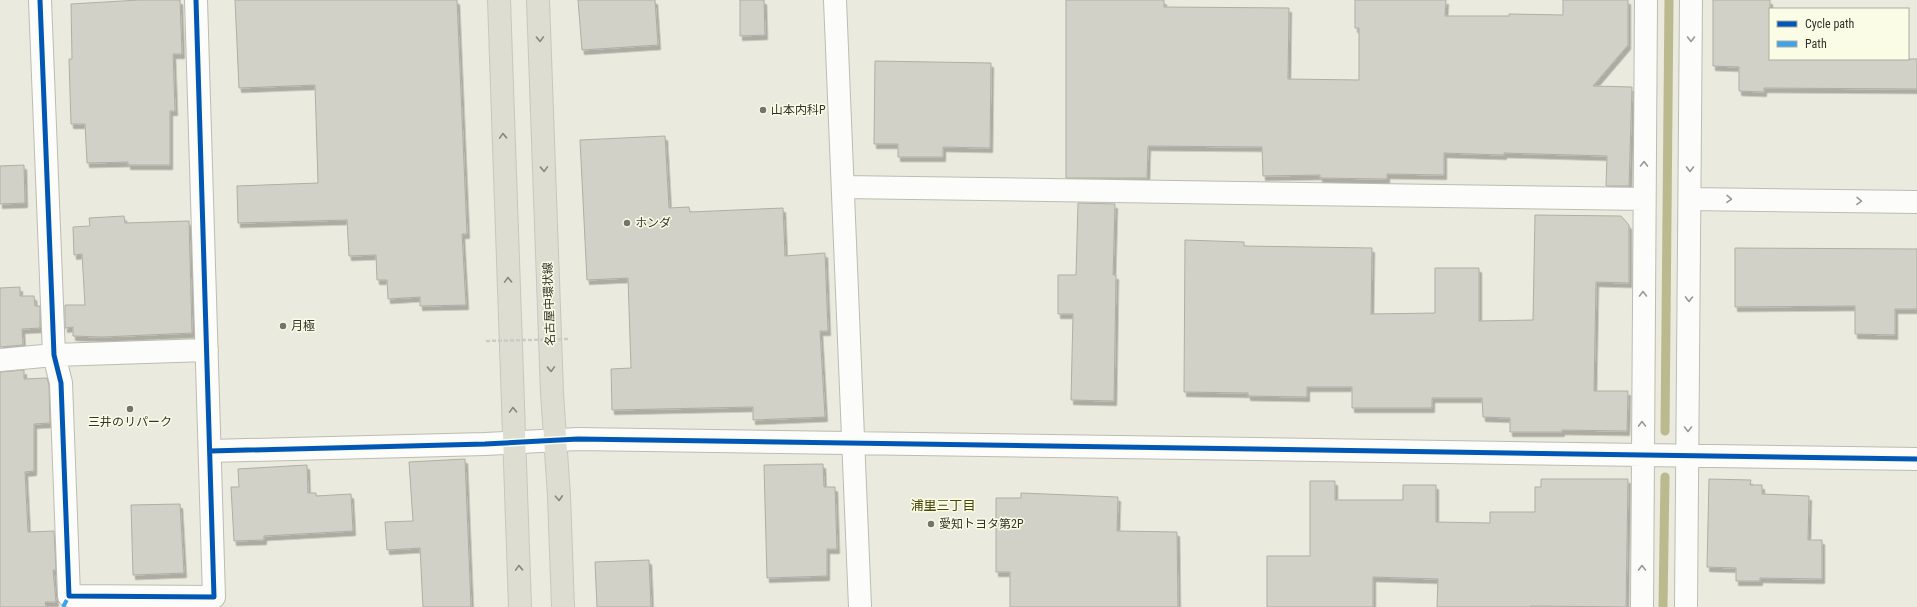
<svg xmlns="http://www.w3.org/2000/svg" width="1917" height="607" font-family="'Roboto Condensed','Noto Sans JP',sans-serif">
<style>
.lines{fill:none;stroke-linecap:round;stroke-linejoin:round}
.stream{stroke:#baba8e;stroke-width:9}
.building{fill:#d1d1c8;stroke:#aeafa5;filter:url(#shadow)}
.street-casing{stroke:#bcbcb3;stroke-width:24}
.primary-casing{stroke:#c7c7c1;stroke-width:24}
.street{stroke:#fcfcfa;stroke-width:22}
.primary{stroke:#ddddd1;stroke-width:22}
.path-bridge{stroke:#ccccc7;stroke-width:2.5;stroke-dasharray:4 2;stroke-linecap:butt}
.quiet{stroke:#3ea3eb;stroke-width:4;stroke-dasharray:8 4;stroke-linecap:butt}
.cycleway-casing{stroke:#fbfce6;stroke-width:8}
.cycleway{stroke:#0057b8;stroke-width:5}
.oneway{stroke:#88887e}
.oneway2{stroke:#989893}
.poi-dot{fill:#74746a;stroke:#fbfce6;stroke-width:1.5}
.labels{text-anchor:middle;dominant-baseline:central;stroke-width:3;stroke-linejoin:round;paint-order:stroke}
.poi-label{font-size:12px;fill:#34342c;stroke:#fbfce6;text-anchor:start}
.street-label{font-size:12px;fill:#34342c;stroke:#fbfce6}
.neighbourhood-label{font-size:13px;fill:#484705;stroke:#fbfce6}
</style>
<defs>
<filter id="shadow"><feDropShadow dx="2.5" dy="4.5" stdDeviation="0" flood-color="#0004"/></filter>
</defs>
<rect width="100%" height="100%" fill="#eaeade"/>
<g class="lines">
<path class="stream" d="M 1665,431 L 1669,0
M 1663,607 L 1665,477"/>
</g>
<path class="building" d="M 139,0 L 180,0 L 182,54 L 173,54 L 175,111 L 170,111 L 170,165 L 128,165 L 128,162 L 87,163 L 85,124 L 71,124 L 69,59 L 72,59 L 71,4 Z
M 235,0 L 457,0 L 467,234 L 462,234 L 466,305 L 420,306 L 420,297 L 388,299 L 387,280 L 377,280 L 376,255 L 349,256 L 347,220 L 238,223 L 237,186 L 318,183 L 315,85 L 239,88 Z
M 578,0 L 655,0 L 658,45 L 582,50 Z
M 740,0 L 764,0 L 765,35 L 740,36 Z
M 1066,0 L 1164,0 L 1164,7 L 1289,8 L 1288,79 L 1359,80 L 1359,28 L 1355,28 L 1355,0 L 1446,0 L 1445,16 L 1509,16 L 1509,14 L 1563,15 L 1563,0 L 1628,0 L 1628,45 L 1593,86 L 1632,87 L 1629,186 L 1606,186 L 1607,156 L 1504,153 L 1504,155 L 1444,153 L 1444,175 L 1387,174 L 1387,179 L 1320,178 L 1320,175 L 1263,176 L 1262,147 L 1148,146 L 1147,178 L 1066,178 Z
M 1713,0 L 1770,0 L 1770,59 L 1917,59 L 1917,89 L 1764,88 L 1764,92 L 1739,91 L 1739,67 L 1713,66 Z
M 875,61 L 991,63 L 990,148 L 943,147 L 943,157 L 898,157 L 898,144 L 874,144 Z
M 665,136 L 669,208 L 689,207 L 690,212 L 783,208 L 785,256 L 825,253 L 828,331 L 820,331 L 825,417 L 753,420 L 753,407 L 612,410 L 611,369 L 631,368 L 628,278 L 587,280 L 580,140 Z
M 24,165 L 25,203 L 0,204 L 0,166 Z
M 1078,203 L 1115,204 L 1113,275 L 1116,275 L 1114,401 L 1071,400 L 1073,314 L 1058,314 L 1058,275 L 1076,275 Z
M 1535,215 L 1621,216 L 1629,225 L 1629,283 L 1596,282 L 1594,391 L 1628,391 L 1627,431 L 1562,430 L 1562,432 L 1510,432 L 1510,418 L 1483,417 L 1482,398 L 1432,398 L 1432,408 L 1352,408 L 1352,387 L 1307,387 L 1307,397 L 1248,396 L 1248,393 L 1184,392 L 1185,240 L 1244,242 L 1244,246 L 1372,248 L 1371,314 L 1435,313 L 1435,268 L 1479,268 L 1479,321 L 1533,320 Z
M 124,216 L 125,223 L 189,221 L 192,333 L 102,337 L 73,336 L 73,327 L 65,328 L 65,305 L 85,305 L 82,254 L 74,255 L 73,227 L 90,226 L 89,218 Z
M 1735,248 L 1917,249 L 1917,309 L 1895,309 L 1895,335 L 1855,334 L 1855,306 L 1735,307 Z
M 20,287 L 20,296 L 34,296 L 35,306 L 40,306 L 40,328 L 22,329 L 23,345 L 0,347 L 0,288 Z
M 24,370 L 24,379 L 47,378 L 49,385 L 50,423 L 34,424 L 34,471 L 25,472 L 28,532 L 54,531 L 56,570 L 53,570 L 56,602 L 45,602 L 46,607 L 0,607 L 0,372 Z
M 465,459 L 471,607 L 423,607 L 420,548 L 387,550 L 385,522 L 413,521 L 409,462 Z
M 823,464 L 824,487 L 835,487 L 837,549 L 827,549 L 827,576 L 767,578 L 764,465 Z
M 307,465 L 308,493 L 316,493 L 316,496 L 351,494 L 353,531 L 264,536 L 264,540 L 234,541 L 231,487 L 239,487 L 238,469 Z
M 1541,479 L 1628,479 L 1626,607 L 1531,606 L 1530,607 L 1437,607 L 1438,579 L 1373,577 L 1373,607 L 1267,607 L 1267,556 L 1310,556 L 1310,481 L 1335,481 L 1335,500 L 1403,500 L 1403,485 L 1436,485 L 1436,522 L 1490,523 L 1490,512 L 1535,512 L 1535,487 L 1541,487 Z
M 1709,479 L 1751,480 L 1750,485 L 1762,485 L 1762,494 L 1809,496 L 1808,540 L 1822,540 L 1822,579 L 1760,578 L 1760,581 L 1736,581 L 1736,568 L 1707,567 Z
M 1021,493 L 1118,497 L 1117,531 L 1177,532 L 1178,607 L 1010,607 L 1010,572 L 996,572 L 996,498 L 1021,498 Z
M 180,504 L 184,573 L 133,575 L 131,505 Z
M 649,560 L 651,607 L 597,607 L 595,562 Z"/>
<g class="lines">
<g class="street-casing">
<path id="street" d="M 40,0 L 54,355 L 61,383 L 69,596 L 214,597 L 196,0
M 835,0 L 860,607
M 843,187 L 1644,199
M 1690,199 L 1917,202
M 0,360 L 54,355 L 207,350
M 210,451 L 485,444 L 578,439 L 1917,459
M 1642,607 L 1646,0
M 1686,607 L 1691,0"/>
</g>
<g class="primary-casing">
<path id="primary" d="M 499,0 L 520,607
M 538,0 L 552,393 L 559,496 L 563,607"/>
</g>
<use href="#street" class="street"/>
<use href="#primary" class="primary"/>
<path class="path-bridge" d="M 486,341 L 568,339"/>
<path class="quiet" d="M 63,607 L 69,596"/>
<g class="cycleway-casing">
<path id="cycleway" d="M 40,0 L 54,355 L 61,383 L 69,596 L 214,597 L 196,0
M 210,451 L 485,444 L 578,439 L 1917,459"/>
</g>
<use href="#cycleway" class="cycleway"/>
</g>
<defs><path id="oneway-chevron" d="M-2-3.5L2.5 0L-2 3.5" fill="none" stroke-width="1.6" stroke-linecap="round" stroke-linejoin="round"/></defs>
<g class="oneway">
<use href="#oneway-chevron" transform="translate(540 39) rotate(88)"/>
<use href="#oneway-chevron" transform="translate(503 136) rotate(-92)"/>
<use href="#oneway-chevron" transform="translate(544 169) rotate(88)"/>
<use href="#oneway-chevron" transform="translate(508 280) rotate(-92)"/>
<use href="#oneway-chevron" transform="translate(551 369) rotate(88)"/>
<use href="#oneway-chevron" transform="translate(513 410) rotate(-92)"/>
<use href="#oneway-chevron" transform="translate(559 498) rotate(87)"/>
<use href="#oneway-chevron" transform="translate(519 568) rotate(-92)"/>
</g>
<g class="oneway2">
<use href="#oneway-chevron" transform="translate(1691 39) rotate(90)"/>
<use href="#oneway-chevron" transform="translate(1644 164) rotate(-89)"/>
<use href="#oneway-chevron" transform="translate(1690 169) rotate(90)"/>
<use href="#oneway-chevron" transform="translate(1729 199) rotate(1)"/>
<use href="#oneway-chevron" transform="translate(1859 201) rotate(1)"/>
<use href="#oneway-chevron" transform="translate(1643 294) rotate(-90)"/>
<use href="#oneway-chevron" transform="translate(1689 299) rotate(91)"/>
<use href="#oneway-chevron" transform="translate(1642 424) rotate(-90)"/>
<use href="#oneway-chevron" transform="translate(1688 429) rotate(90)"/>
<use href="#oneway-chevron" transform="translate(1642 568) rotate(-90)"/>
</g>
<g class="poi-dot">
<circle cx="763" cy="110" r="4"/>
<circle cx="627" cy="223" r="4"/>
<circle cx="283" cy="326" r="4"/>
<circle cx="130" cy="409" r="4"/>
<circle cx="931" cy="524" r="4"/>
</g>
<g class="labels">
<g class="poi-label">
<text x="771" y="110">山本内科P</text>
<text x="635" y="223">ホンダ</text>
<text x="291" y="326">月極</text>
<text x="130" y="422" text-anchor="middle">三井のリパーク</text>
<text x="939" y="524">愛知トヨタ第2P</text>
</g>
<g class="street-label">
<text transform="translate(549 304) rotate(-92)">名古屋中環状線</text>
</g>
<g class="neighbourhood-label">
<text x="943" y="505">浦里三丁目</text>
</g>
</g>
<rect x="1769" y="8" width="140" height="52" fill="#fbfce6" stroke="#abac9c"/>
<rect x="1777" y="21" width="20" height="6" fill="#0057b8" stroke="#abac9c"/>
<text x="1805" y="28" font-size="12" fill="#34342c">Cycle path</text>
<rect x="1777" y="41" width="20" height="6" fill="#3ea3eb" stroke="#abac9c"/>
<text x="1805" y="48" font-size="12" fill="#34342c">Path</text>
</svg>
